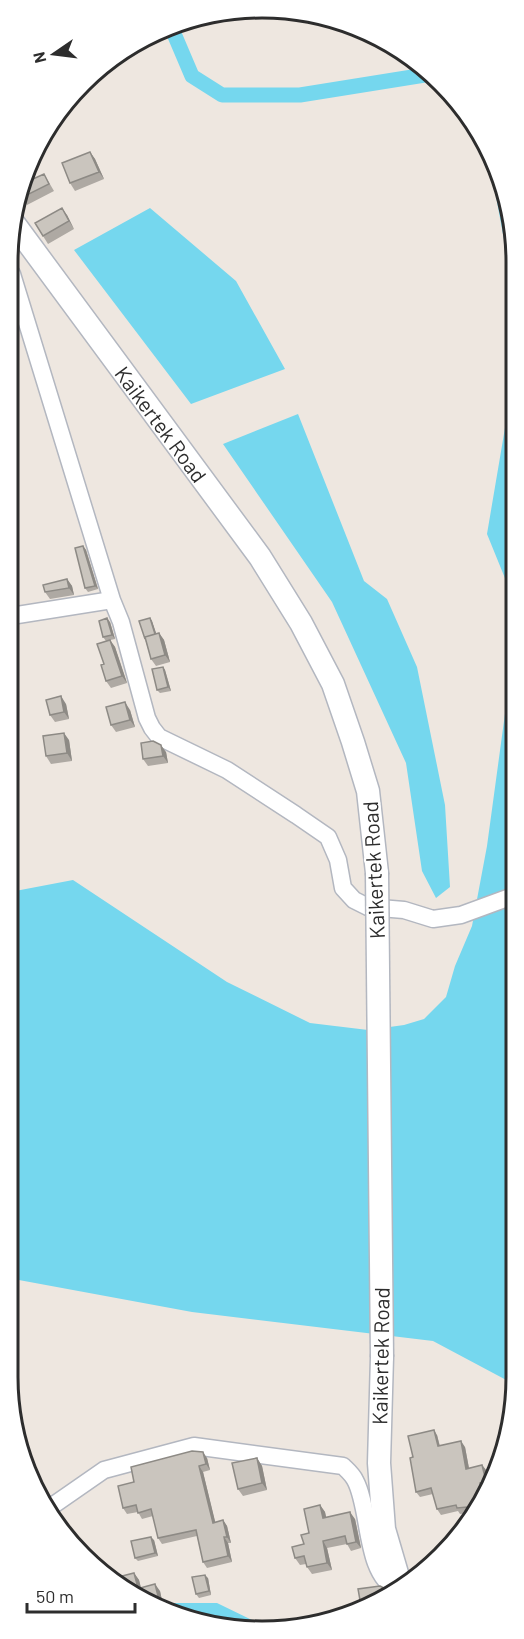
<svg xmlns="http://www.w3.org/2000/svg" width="524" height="1639" font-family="Barlow,sans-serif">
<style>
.water{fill:#75d7ee}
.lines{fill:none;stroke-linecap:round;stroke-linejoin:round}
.canal{stroke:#75d7ee;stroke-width:15}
.minor-casing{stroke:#b3b7c0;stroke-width:19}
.secondary-casing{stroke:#b3b7c0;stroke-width:25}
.minor{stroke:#fff;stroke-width:16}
.secondary{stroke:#fff;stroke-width:22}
.secondary-bridge-casing{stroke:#b3b7c0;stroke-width:25;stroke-linecap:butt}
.secondary-bridge{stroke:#fff;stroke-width:22}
.wall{fill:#aea9a3}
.shaded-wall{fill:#8d8a85}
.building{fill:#cac5be;stroke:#8d8a85;stroke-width:1.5}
.labels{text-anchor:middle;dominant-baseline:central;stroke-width:4.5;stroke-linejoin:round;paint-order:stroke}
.street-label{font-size:21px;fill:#2d2d2d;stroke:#fff}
.rim{fill:none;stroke:#2d2d2d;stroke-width:3}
</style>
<rect width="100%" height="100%" fill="#eee7e0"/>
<path class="water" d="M 486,143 L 490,149 L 514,228 L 513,598 L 487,534 L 506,422 L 514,293 Z
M 150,208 L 236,281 L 285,369 L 191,404 L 74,250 Z
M 298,414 L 364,581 L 387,599 L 417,667 L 445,805 L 450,887 L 436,898 L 422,871 L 406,763 L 332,602 L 223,444 Z
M 513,655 L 512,1383 L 433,1341 L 192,1312 L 8,1278 L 10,892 L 73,880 L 227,982 L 310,1023 L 368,1030 L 404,1025 L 424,1019 L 446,997 L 455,966 L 472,926 L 487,846 Z
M 171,1603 L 217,1603 L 254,1621 L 257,1628 L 229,1629 L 169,1611 Z"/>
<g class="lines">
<path class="canal" d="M 172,29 L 192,76 L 222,95 L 300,95 L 431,74"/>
<g class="minor-casing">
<path id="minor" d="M 12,274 L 112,600 L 121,622 L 147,718 L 152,728 L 159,737 L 227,770 L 296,815 L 328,837 L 338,860 L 343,888 L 354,900 L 368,907 L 404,910 L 433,919 L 461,915 L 513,896
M 11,616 L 112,600
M 47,1506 L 55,1504 L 104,1470 L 194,1446 L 343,1466 C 347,1470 352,1474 355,1480 C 371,1509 364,1574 397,1589"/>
</g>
<g class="secondary-casing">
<g id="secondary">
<path id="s1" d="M 12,221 L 260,557 L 301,623 L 333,684 L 353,742 L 368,791 L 377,873"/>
<path d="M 382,1357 L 379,1463 L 384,1529 L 401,1587"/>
</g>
</g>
<use href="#minor" class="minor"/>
<use href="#secondary" class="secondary"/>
<g class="secondary-bridge-casing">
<path id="secondary-bridge" d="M 377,873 L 382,1357"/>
</g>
<use href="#secondary-bridge" class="secondary-bridge"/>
</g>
<path class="wall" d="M 90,152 L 95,159 L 104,179 L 75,191 L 70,183 Z
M 44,174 L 54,191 L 27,205 L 21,198 Z
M 67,215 L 74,229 L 48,244 L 43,236 Z
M 83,546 L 86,550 L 98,589 L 88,592 L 85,588 Z
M 67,579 L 72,586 L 74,595 L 50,599 L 45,592 Z
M 150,618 L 152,621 L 156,633 L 159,633 L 164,640 L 170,662 L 156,666 L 151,659 L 145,639 Z
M 110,622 L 115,639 L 110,640 L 115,647 L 127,683 L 111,688 L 106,681 L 104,664 L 106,641 L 103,637 Z
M 163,667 L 165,670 L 171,691 L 160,693 L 157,690 Z
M 66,704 L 69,719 L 55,722 L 50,715 Z
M 130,710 L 135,727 L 116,732 L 111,725 Z
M 69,740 L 72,761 L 51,764 L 46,756 Z
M 166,752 L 168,763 L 148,766 L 143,759 Z
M 437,1435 L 440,1446 L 465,1447 L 469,1468 L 482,1465 L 486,1470 L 489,1482 L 486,1488 L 484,1488 L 485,1491 L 475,1515 L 471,1516 L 469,1513 L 460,1514 L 458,1511 L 441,1515 L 437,1509 L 433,1494 L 420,1497 L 416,1492 L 413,1457 Z
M 207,1458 L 210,1470 L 203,1472 L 215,1522 L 223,1520 L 227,1526 L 231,1543 L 228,1543 L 232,1562 L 207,1568 L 203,1562 L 197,1536 L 162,1544 L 158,1538 L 153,1516 L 142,1519 L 138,1512 L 127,1514 L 123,1508 L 134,1482 Z
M 257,1458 L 262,1466 L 267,1490 L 243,1496 L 238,1489 Z
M 320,1505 L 325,1512 L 326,1518 L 355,1519 L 361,1548 L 351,1551 L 347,1544 L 327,1548 L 332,1570 L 312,1574 L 307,1567 L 306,1564 L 300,1565 L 295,1558 L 304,1544 L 309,1533 Z
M 154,1540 L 158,1556 L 138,1561 L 135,1558 Z
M 134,1573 L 139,1580 L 141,1588 L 160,1591 L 164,1610 L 149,1605 L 142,1596 L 138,1597 L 114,1578 Z
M 208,1578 L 211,1595 L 199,1598 L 196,1594 Z"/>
<path class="shaded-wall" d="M 90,152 L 95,159 L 104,179 L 99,172 Z
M 62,208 L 67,215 L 74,229 L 69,221 Z
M 83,546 L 86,550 L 98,589 L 95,586 Z
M 67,579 L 72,586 L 74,595 L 69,588 Z
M 107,618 L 110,622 L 115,639 L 112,635 Z
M 150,618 L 152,621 L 158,639 L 155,636 Z
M 159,633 L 164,640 L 170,662 L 165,655 Z
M 110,640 L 115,647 L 127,683 L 122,676 Z
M 163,667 L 165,670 L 171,691 L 168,687 Z
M 61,696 L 66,704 L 69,719 L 64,712 Z
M 125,702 L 130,710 L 135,727 L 130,720 Z
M 64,733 L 69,740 L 72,761 L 67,753 Z
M 161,745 L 166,752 L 168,763 L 163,756 Z
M 434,1430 L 437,1435 L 441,1452 L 438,1446 Z
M 461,1441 L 465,1447 L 470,1474 L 466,1469 Z
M 203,1452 L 207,1458 L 210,1470 L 206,1464 Z
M 257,1458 L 262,1466 L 267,1490 L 262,1483 Z
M 482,1465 L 486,1470 L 489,1482 L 488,1484 L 486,1481 Z
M 199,1466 L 203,1472 L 217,1529 L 213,1523 Z
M 480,1483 L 484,1488 L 485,1491 L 483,1495 Z
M 320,1505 L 325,1512 L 328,1525 L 323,1518 Z
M 350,1512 L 355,1519 L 361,1548 L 356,1542 Z
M 223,1520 L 227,1526 L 231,1543 L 227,1537 Z
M 151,1537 L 154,1540 L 158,1556 L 155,1553 Z
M 224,1537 L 228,1543 L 232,1562 L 228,1556 Z
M 323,1541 L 327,1548 L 332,1570 L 327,1563 Z
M 134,1573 L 139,1580 L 143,1596 L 138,1588 Z
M 205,1575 L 208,1578 L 211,1595 L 209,1591 Z
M 155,1584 L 160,1591 L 164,1610 L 160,1604 Z"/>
<path class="building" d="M 90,152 L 99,172 L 70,183 L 62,163 Z
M 44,174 L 49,184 L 21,198 L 20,194 L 24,183 Z
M 62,208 L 69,221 L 43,236 L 35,223 Z
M 83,546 L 95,586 L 85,588 L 75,548 Z
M 67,579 L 69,588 L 45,592 L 43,585 Z
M 107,618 L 112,635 L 103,637 L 99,621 Z
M 150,618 L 155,634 L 145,637 L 145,639 L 139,621 Z
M 159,633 L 165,655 L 151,659 L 145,637 Z
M 110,640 L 122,676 L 106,681 L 101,665 L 104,664 L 97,644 Z
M 163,667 L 168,687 L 157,690 L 152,669 Z
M 61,696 L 64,712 L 50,715 L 46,700 Z
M 125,702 L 130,720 L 111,725 L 106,707 Z
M 64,733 L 67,753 L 46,756 L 43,736 Z
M 153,741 L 161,745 L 163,756 L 143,759 L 141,743 Z
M 434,1430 L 438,1446 L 461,1441 L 466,1469 L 482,1465 L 486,1481 L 480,1483 L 483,1495 L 478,1508 L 468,1511 L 467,1507 L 457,1508 L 456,1505 L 437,1509 L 431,1488 L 416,1492 L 410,1458 L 413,1457 L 408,1436 Z
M 192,1451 L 203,1452 L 206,1464 L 199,1466 L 213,1523 L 223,1520 L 227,1537 L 224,1537 L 228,1556 L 203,1562 L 196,1530 L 158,1538 L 151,1509 L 138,1513 L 136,1505 L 123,1508 L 118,1486 L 134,1482 L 131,1467 Z
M 257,1458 L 262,1483 L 238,1489 L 232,1463 Z
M 320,1505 L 323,1518 L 350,1512 L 356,1542 L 347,1544 L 345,1536 L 323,1541 L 327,1563 L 307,1567 L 304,1556 L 295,1558 L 292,1547 L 304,1544 L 301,1535 L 309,1533 L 304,1509 Z
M 151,1537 L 155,1553 L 135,1558 L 131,1541 Z
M 134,1573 L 138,1588 L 130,1590 L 114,1578 Z
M 205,1575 L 209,1591 L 196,1594 L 192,1577 Z
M 155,1584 L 160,1604 L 152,1606 L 143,1600 L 140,1588 Z
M 380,1586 L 391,1592 L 361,1606 L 358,1589 Z"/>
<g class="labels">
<g class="street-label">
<text stroke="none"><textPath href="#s1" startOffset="252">Kaikertek Road</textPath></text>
<text transform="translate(373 870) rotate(-93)">Kaikertek Road</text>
<text transform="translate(380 1356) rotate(-89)">Kaikertek Road</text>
</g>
</g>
<path d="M0 0H524V1639H0ZM262 18H262A244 244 0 0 1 506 262V1377A244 244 0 0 1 262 1621H262A244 244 0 0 1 18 1377V262A244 244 0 0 1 262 18Z" fill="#fff" fill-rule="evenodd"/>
<path class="rim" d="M262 18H262A244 244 0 0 1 506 262V1377A244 244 0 0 1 262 1621H262A244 244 0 0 1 18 1377V262A244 244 0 0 1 262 18Z"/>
<g transform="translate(54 54) rotate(256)" stroke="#ffffff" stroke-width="4.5" paint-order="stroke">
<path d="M0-4.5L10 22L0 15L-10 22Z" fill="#2d2d2d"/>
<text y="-9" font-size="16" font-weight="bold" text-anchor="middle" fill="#2d2d2d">N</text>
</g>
<path d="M27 1603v9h108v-9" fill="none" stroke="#2d2d2d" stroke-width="3"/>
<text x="36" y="1603" font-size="18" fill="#2d2d2d" stroke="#ffffff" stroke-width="4.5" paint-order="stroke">50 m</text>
</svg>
